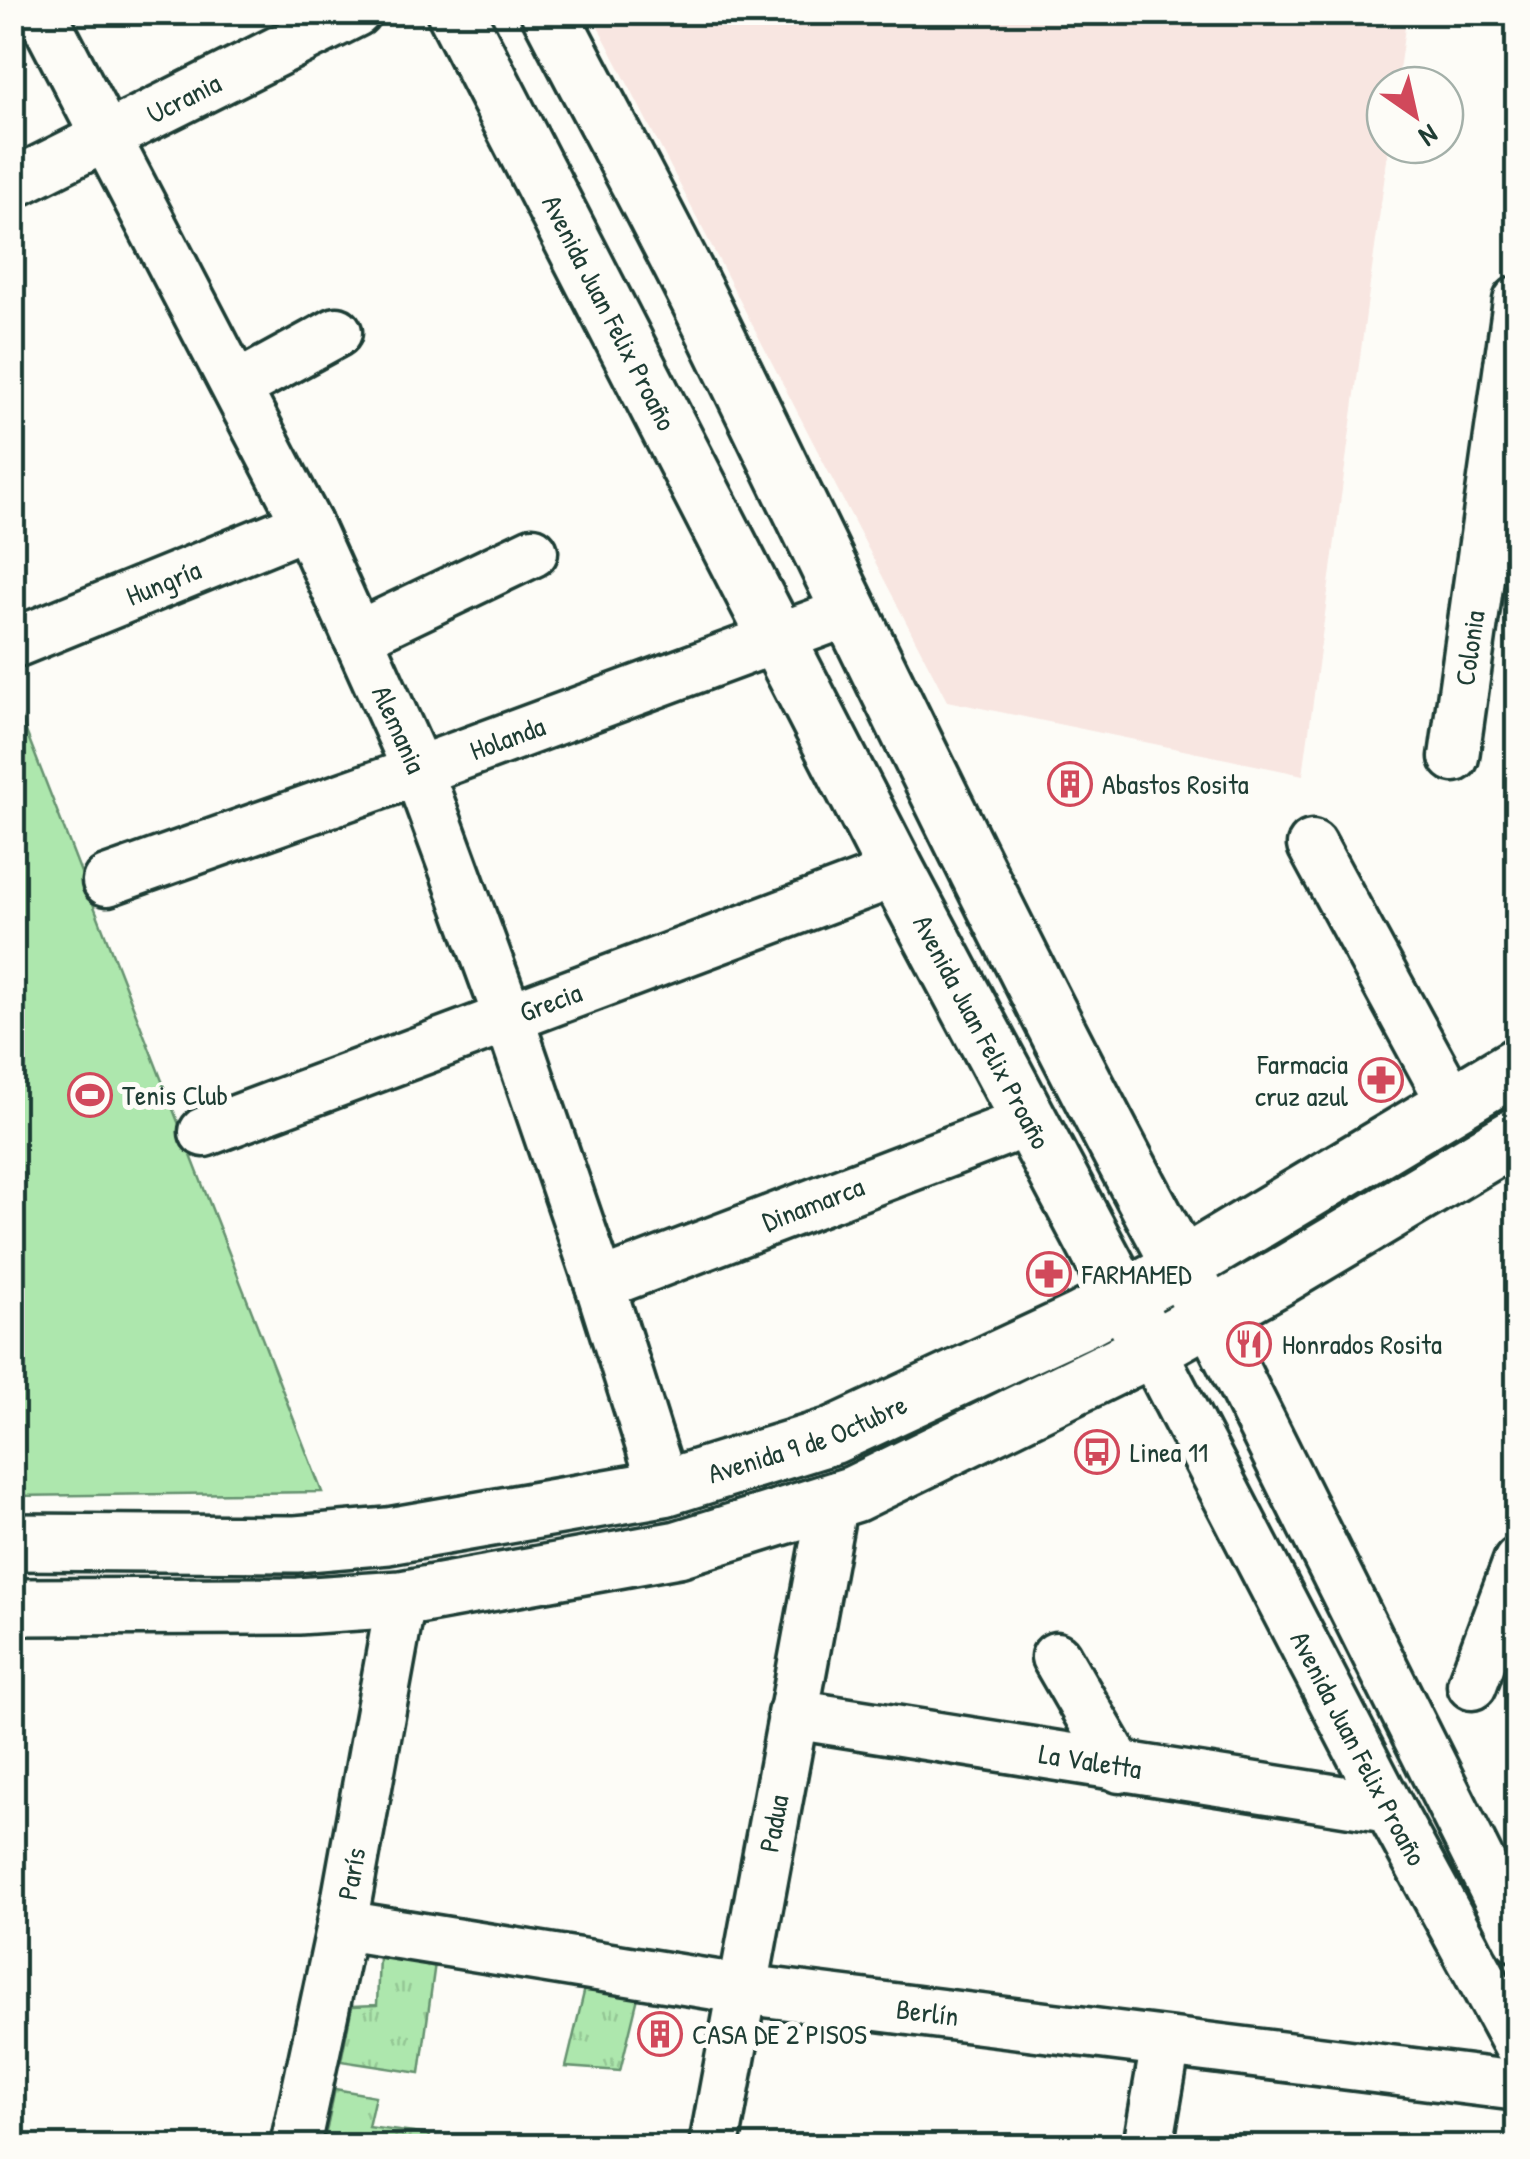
<svg xmlns="http://www.w3.org/2000/svg" width="1530" height="2159" font-family="'Patrick Hand',sans-serif">
<style>
.built{fill:#f8e6e1}
.grass{fill:url(#grass-tufts);stroke:#669270;stroke-width:2.5}
.pitch{fill:#ade7ad;stroke:#669270;stroke-width:2.5}
.lines{fill:none;stroke-linecap:round;stroke-linejoin:round}
.minor-casing{stroke:#1f3d34;stroke-width:55}
.major-casing{stroke:#1f3d34;stroke-width:62}
.minor{stroke:#fdfcf7;stroke-width:48}
.major{stroke:#fdfcf7;stroke-width:55}
.labels{text-anchor:middle;dominant-baseline:central;stroke-width:10;stroke-linejoin:round;paint-order:stroke}
.street-label{font-size:28px;fill:#1f3d34;stroke:#fdfcf7}
.poi-label{font-size:28px;fill:#1f3d34;stroke:#fdfcf7;text-anchor:start}
</style>
<defs>
<pattern id="grass-tufts" width="24" height="20" patternUnits="userSpaceOnUse" patternTransform="scale(2.5)"><rect width="24" height="20" fill="#ade7ad"/><path d="M3 7l-1-3M5 7V3M7 7l1-3M15 17l-1-3M17 17v-4M19 17l1-3" fill="none" stroke="#94c795"/></pattern>
</defs>
<rect width="100%" height="100%" fill="#fdfcf7"/>
<filter id="ink" filterUnits="userSpaceOnUse"><feTurbulence type="fractalNoise" baseFrequency=".01" numOctaves="2"/><feDisplacementMap in="SourceGraphic" scale="20" xChannelSelector="R" yChannelSelector="G"/><feConvolveMatrix kernelMatrix="1 2 1 2 8 2 1 2 1" color-interpolation-filters="sRGB"/></filter>
<g filter="url(#ink)">
<path class="built" d="M 591,13 L 1407,13 L 1397,85 L 1385,85 L 1385,145 L 1389,145 L 1303,775 L 947,701 Z"/>
<path class="grass" d="M 379,1956 L 435,1963 L 420,2073 L 341,2061 L 352,2006 L 377,2005 Z
M 586,1984 L 640,1989 L 620,2071 L 566,2067 Z
M 335,2089 L 375,2096 L 368,2127 L 430,2135 L 428,2144 L 438,2146 L 323,2146 Z"/>
<path class="pitch" d="M 13,698 L 322,1492 L 12,1496 Z"/>
<g class="lines">
<g class="minor-casing">
<g id="minor">
<path id="s1" d="M 41,12 L 307,524 L 418,771 L 509,1019 L 600,1285 L 664,1488"/>
<path id="s2" d="M 12,184 L 356,12"/>
<path d="M 238,386 L 337,332"/>
<path d="M 357,636 L 533,552"/>
<path id="s3" d="M 17,642 L 307,524"/>
<path id="s4" d="M 1454,757 L 1518,301"/>
<path d="M 1312,845 L 1452,1103"/>
<path id="s5" d="M 107,881 L 418,771 L 848,612"/>
<path id="s6" d="M 204,1132 L 897,872"/>
<path id="s7" d="M 600,1285 L 1027,1122"/>
<path d="M 1209,1318 L 1518,1938"/>
<path id="s8" d="M 1151,1349 L 1389,1808 L 1518,2045"/>
<path d="M 1056,1657 L 1120,1768"/>
<path d="M 1472,1685 L 1518,1562"/>
<path id="s9" d="M 792,1714 L 1389,1808"/>
<path id="s10" d="M 342,1925 L 741,1989 L 1518,2086"/>
<path id="s11" d="M 295,2146 L 342,1925 L 401,1599"/>
<path id="s12" d="M 714,2146 L 833,1500"/>
<path d="M 1148,2146 L 1166,2043"/>
</g>
</g>
<g class="major-casing">
<g id="major">
<path id="s13" d="M 455,12 L 897,872 L 1139,1327"/>
<path d="M 549,12 C 600,111 654,209 703,308 C 865,640 1021,973 1198,1297"/>
<path id="s14" d="M 12,1542 L 296,1544 L 388,1536 L 664,1488 L 832,1436 L 1080,1321 L 1181,1267 L 1518,1065"/>
<path d="M 12,1607 L 298,1606 L 401,1599 L 678,1549 L 854,1494 L 1151,1349 L 1280,1277 L 1518,1135"/>
</g>
</g>
<use href="#minor" class="minor"/>
<use href="#major" class="major"/>
</g>
</g>
<defs>
<g id="building-ring" transform="scale(2.25)"><circle r="9.5" fill="#fdfcf7" stroke="#d1495b" stroke-width="1.5"/><path d="M-4-6H4V6H1V3H-1V6H-4ZM-2.5-4.3h1.7v1.8h-1.7ZM.8-4.3h1.7v1.8H.8ZM-2.5-1h1.7V.8h-1.7ZM.8-1h1.7V.8H.8Z" fill="#d1495b"/></g>
<g id="pharmacy-ring" transform="scale(2.25)"><circle r="9.5" fill="#fdfcf7" stroke="#d1495b" stroke-width="1.5"/><path d="M-2-6h4v4h4v4h-4v4h-4v-4h-4v-4h4Z" fill="#d1495b"/></g>
<g id="stadium-ring" transform="scale(2.25)"><circle r="9.5" fill="#fdfcf7" stroke="#d1495b" stroke-width="1.5"/><path d="M0-5a6.5 5 0 1 0 0 10a6.5 5 0 1 0 0-10ZM-3.5-1.8h7v3.6h-7Z" fill="#d1495b"/></g>
<g id="restaurant-ring" transform="scale(2.25)"><circle r="9.5" fill="#fdfcf7" stroke="#d1495b" stroke-width="1.5"/><path d="M-5-6h1v4h1v-4h1v4h1v-4h1v5L-1.5 .5V6h-2V.5L-5-1ZM5-6V6H3V1.5H1.5Q1.5-4 5-6Z" fill="#d1495b"/></g>
<g id="bus-ring" transform="scale(2.25)"><circle r="9.5" fill="#fdfcf7" stroke="#d1495b" stroke-width="1.5"/><path d="M-5-6H5V4H4V6H2V4H-2V6H-4V4H-5ZM-3.5-4V0h7V-4ZM-3.5 1.2v1.5H-2V1.2ZM2 1.2v1.5H3.5V1.2Z" fill="#d1495b"/></g>
</defs>
<g fill-rule="evenodd">
<use href="#building-ring" x="1070" y="784"/>
<use href="#pharmacy-ring" x="1381" y="1080"/>
<use href="#stadium-ring" x="90" y="1095"/>
<use href="#pharmacy-ring" x="1049" y="1274"/>
<use href="#restaurant-ring" x="1249" y="1344"/>
<use href="#bus-ring" x="1097" y="1452"/>
<use href="#building-ring" x="660" y="2034"/>
</g>
<g class="labels">
<g class="street-label">
<text stroke="none"><textPath href="#s2" startOffset="192">Ucrania</textPath></text>
<text stroke="none"><textPath href="#s13" startOffset="338">Avenida Juan Felix Proaño</textPath></text>
<text stroke="none"><textPath href="#s3" startOffset="158">Hungría</textPath></text>
<text stroke="none"><textPath href="#s4" startOffset="110">Colonia</textPath></text>
<text stroke="none"><textPath href="#s1" startOffset="802">Alemania</textPath></text>
<text stroke="none"><textPath href="#s5" startOffset="425">Holanda</textPath></text>
<text stroke="none"><textPath href="#s6" startOffset="370">Grecia</textPath></text>
<text stroke="none"><textPath href="#s13" startOffset="1148">Avenida Juan Felix Proaño</textPath></text>
<text stroke="none"><textPath href="#s7" startOffset="228">Dinamarca</textPath></text>
<text stroke="none"><textPath href="#s14" startOffset="808">Avenida 9 de Octubre</textPath></text>
<text stroke="none"><textPath href="#s8" startOffset="450">Avenida Juan Felix Proaño</textPath></text>
<text stroke="none"><textPath href="#s9" startOffset="302">La Valetta</textPath></text>
<text stroke="none"><textPath href="#s12" startOffset="328">Padua</textPath></text>
<text stroke="none"><textPath href="#s11" startOffset="278">París</textPath></text>
<text stroke="none"><textPath href="#s10" startOffset="592">Berlín</textPath></text>
</g>
<g class="poi-label">
<text x="1102" y="784">Abastos Rosita</text>
<text x="1348" y="1064" text-anchor="end">Farmacia<tspan x="1348" dy="32">cruz azul</tspan></text>
<text x="122" y="1095">Tenis Club</text>
<text x="1082" y="1274">FARMAMED</text>
<text x="1282" y="1344">Honrados Rosita</text>
<text x="1130" y="1452">Linea 11</text>
<text x="692" y="2034">CASA DE 2 PISOS</text>
</g>
</g>
<rect width="1530" height="2159" fill="none" stroke="#fdfcf7" stroke-width="50"/>
<rect x="25" y="25" width="1480" height="2109" fill="none" stroke="#1f3d34" stroke-width="4" filter="url(#ink)"/>
<g transform="translate(1415 115) rotate(146)"><circle r="48" fill="#fdfcf7" stroke="#a4b0a9" stroke-width="2.5"/>
<path d="M0-8L18 38L0 25L-18 38Z" fill="#d1495b"/>
<text y="-15" font-size="28" font-weight="bold" text-anchor="middle" fill="#1f3d34">N</text>
</g>
</svg>
